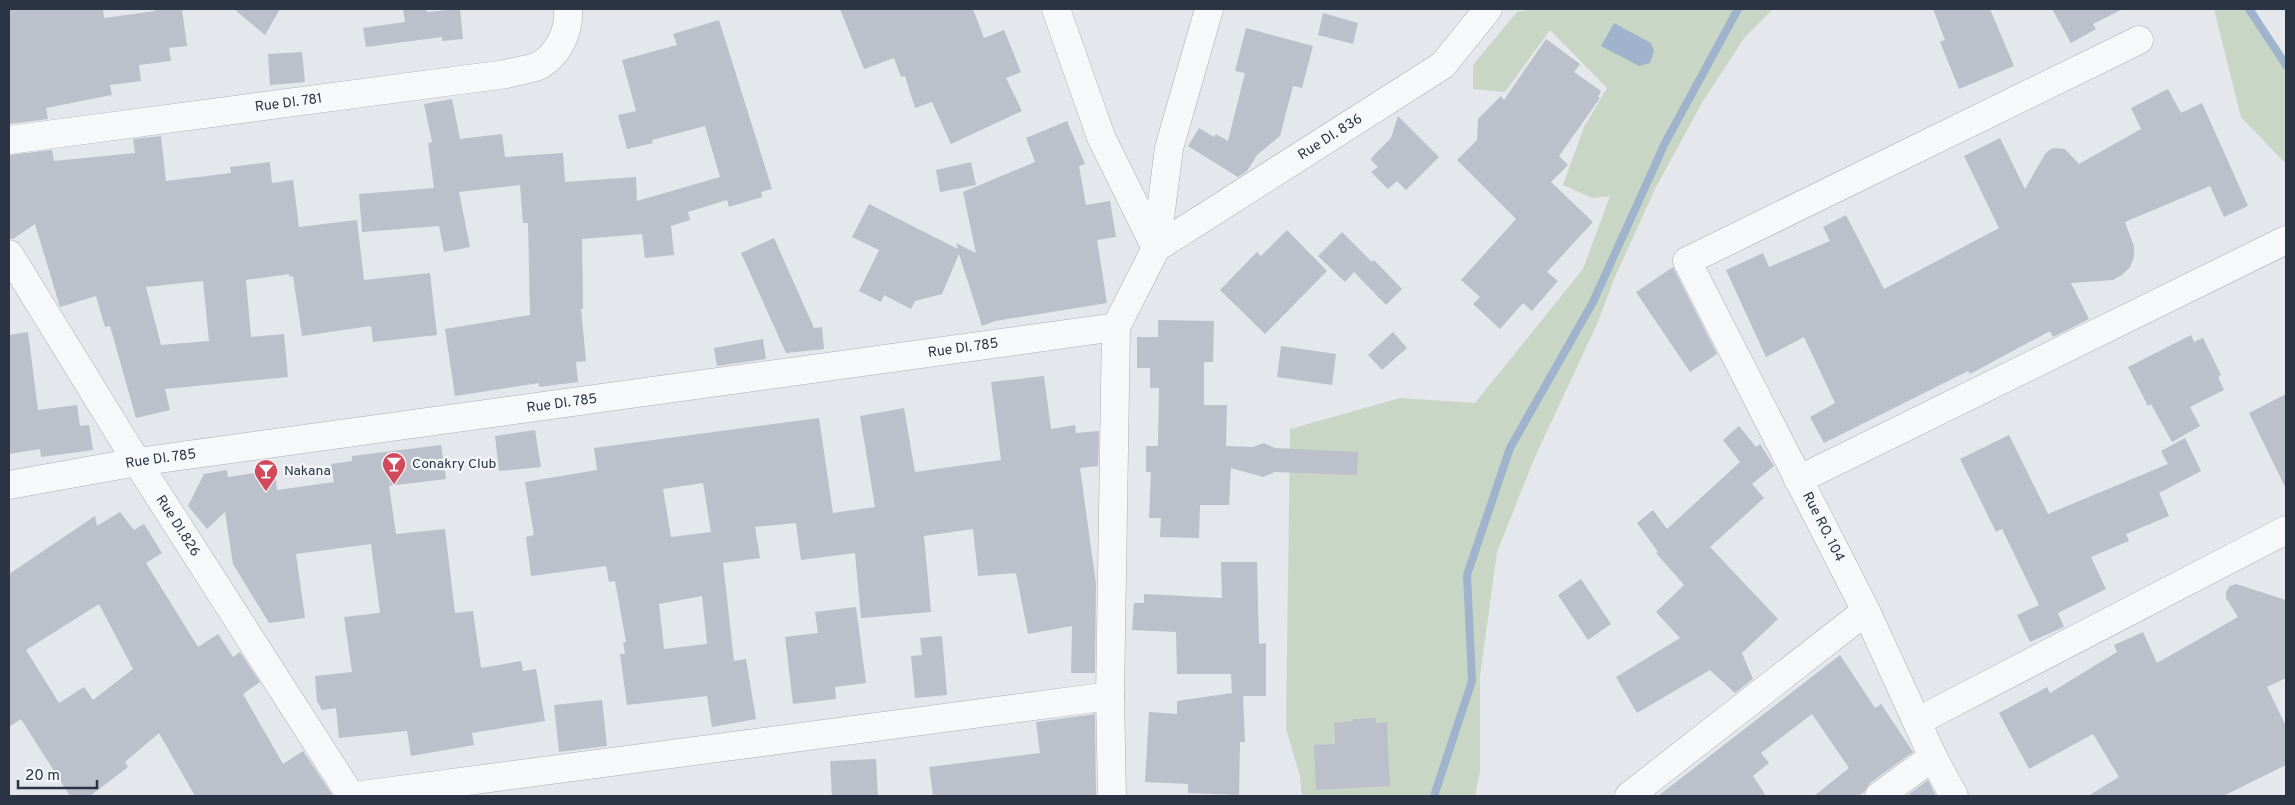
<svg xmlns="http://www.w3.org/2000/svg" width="2295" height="805" font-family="Overpass,sans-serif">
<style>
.green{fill:#c9d6c5}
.water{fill:#9fb4cc}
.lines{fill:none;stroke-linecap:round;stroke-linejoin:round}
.stream{stroke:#9fb4cc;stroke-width:8}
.building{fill:#bbc0ca;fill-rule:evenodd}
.minor-casing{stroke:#a9aeb7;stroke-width:29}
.minor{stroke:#f7f8fa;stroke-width:28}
.labels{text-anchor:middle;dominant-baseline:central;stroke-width:4.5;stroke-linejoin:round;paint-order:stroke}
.street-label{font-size:14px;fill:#2b3445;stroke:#f4f6f9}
.poi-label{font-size:14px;fill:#2b3445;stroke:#f4f6f9;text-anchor:start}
</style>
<rect width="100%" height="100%" fill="#e4e7ec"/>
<path class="green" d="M 1532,9 L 1773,9 L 1745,37 L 1703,101 L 1656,187 L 1614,279 L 1597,324 L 1534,459 L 1497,552 L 1480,676 L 1480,771 L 1475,796 L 1302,796 L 1300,776 L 1286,729 L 1290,429 L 1400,398 L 1475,403 L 1583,269 L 1610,196 L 1592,198 L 1563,185 L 1584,127 L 1607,88 L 1550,30 L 1505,92 L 1473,89 L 1473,65 L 1517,12 Z
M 2214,9 L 2255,9 L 2272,41 L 2286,60 L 2286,164 L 2241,117 Z"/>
<path class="water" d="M 1614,23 L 1651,43 L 1654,51 L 1650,63 L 1639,66 L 1601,46 Z"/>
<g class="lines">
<path class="stream" d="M 2249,9 L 2286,65
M 1434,796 L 1472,681 L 1467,575 L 1510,448 L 1593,302 L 1665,143 L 1738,9"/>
</g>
<path class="building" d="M 9,9 L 103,9 L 104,18 L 155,11 L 155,9 L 182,9 L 187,46 L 169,48 L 171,61 L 139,65 L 141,81 L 110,85 L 112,95 L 46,108 L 48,119 L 9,124 Z
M 234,9 L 280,9 L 265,35 Z
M 403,9 L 427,9 L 427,12 L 460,9 L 463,39 L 442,41 L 442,37 L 366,47 L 363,28 L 405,22 Z
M 840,9 L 973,9 L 984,38 L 1004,30 L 1021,72 L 1006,78 L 1022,111 L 951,144 L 932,102 L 915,108 L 905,76 L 901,77 L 894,58 L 864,69 Z
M 1933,9 L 1990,9 L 2014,66 L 1959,89 L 1940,42 L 1945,40 Z
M 2052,9 L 2123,9 L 2093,24 L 2096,29 L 2071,43 Z
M 1323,13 L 1358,23 L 1353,44 L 1318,35 Z
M 719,20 L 772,189 L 761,192 L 762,197 L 729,207 L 727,200 L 688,212 L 690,220 L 671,226 L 674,255 L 645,258 L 642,234 L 582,239 L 583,309 L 581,309 L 586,361 L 576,362 L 578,382 L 539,387 L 539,383 L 455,396 L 445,329 L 530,315 L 528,223 L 523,223 L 520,185 L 459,192 L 470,247 L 444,252 L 439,226 L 362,232 L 359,194 L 434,188 L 428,143 L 432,142 L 424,104 L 452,99 L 460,139 L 502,134 L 505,157 L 563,153 L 565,182 L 636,177 L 637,201 L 720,177 L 705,126 L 652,140 L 653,143 L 627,149 L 618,115 L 636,111 L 622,60 L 677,45 L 673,34 Z
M 1246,28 L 1313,46 L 1302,88 L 1293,86 L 1280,136 L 1257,155 L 1247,171 L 1238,177 L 1188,146 L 1199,128 L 1214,137 L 1216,134 L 1228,141 L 1245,73 L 1235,71 Z
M 1546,39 L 1580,64 L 1574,72 L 1601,91 L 1598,97 L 1600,98 L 1559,156 L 1568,165 L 1551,182 L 1593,222 L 1547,272 L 1558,281 L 1532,311 L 1523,303 L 1500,329 L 1473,304 L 1480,297 L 1461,280 L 1516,219 L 1457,160 L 1477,140 L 1478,119 L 1501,96 L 1504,100 Z
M 302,52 L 305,82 L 270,85 L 268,54 Z
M 2168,89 L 2181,113 L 2202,103 L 2248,206 L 2224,217 L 2210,186 L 2125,222 L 2134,246 L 2134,257 L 2130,267 L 2122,275 L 2113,280 L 2071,283 L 2089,319 L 2053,337 L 2050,331 L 1970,374 L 1968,371 L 1824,443 L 1810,417 L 1835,403 L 1804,337 L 1766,357 L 1726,270 L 1763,253 L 1769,267 L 1830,241 L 1823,227 L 1846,215 L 1884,289 L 1999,228 L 1964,156 L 2000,138 L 2025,189 L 2045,154 L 2049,150 L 2054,148 L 2065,149 L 2079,164 L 2141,129 L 2131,108 Z
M 1398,116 L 1439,157 L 1406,190 L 1397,181 L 1388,189 L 1371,172 L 1378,167 L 1371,160 L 1373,156 L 1391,138 Z
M 1067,121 L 1085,164 L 1079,166 L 1086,205 L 1110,201 L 1116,237 L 1097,240 L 1107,303 L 995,321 L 982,326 L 959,254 L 942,294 L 915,301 L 911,309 L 884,295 L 881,302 L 859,291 L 879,250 L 852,237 L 869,204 L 958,249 L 956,243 L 976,253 L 963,192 L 1035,162 L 1026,138 Z
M 161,136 L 166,181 L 231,173 L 230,167 L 270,162 L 272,183 L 293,180 L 299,227 L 357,220 L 364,280 L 430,273 L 437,335 L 373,342 L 371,326 L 302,336 L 293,276 L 290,277 L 289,274 L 246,280 L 251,337 L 284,334 L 288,377 L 165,389 L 170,410 L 136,418 L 110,326 L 105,327 L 96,296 L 60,307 L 35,224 L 13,239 L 9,238 L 9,155 L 52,150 L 54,161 L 135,153 L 133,139 ZM 203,281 L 209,341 L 161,345 L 146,287 Z
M 971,162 L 976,185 L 940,192 L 936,170 Z
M 1287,230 L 1327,271 L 1265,334 L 1220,290 L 1257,252 L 1261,256 Z
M 1342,232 L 1372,262 L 1374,260 L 1402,289 L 1386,305 L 1354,272 L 1345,282 L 1318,256 Z
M 774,238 L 814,328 L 822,327 L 824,349 L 786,353 L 741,253 Z
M 1673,267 L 1717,354 L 1690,372 L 1636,292 Z
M 1158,320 L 1214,321 L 1213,362 L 1204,362 L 1204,405 L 1227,405 L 1226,446 L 1253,447 L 1264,443 L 1275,448 L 1358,452 L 1357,475 L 1275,472 L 1263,477 L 1231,468 L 1229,505 L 1200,505 L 1199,538 L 1160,537 L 1161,518 L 1149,518 L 1151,472 L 1146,472 L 1146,446 L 1158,446 L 1159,388 L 1150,388 L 1150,368 L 1137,368 L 1137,337 L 1158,337 Z
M 28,332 L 38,410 L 77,405 L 80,426 L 89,425 L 93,450 L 41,457 L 40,449 L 9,454 L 9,335 Z
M 1393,332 L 1407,348 L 1382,370 L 1368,355 Z
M 2191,335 L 2194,342 L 2203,338 L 2221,375 L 2218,377 L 2224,390 L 2190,407 L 2200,426 L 2172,442 L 2151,404 L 2148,406 L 2128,367 Z
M 763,339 L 766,359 L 717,366 L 714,348 Z
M 1281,346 L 1336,354 L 1332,385 L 1277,377 Z
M 1044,376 L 1051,429 L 1075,425 L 1076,433 L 1099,431 L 1098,466 L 1080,468 L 1096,584 L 1095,673 L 1071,673 L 1072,626 L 1028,634 L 1016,573 L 978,576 L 973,529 L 924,536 L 931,612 L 861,618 L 855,553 L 801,560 L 796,523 L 755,527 L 760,558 L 723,563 L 734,661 L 746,659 L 756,719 L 712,727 L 707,696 L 627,705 L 620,654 L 625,654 L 623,642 L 626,642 L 615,581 L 609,582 L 606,566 L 531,576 L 526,537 L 534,535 L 525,482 L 597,470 L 594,448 L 819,418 L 833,513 L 875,507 L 860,416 L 904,408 L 915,472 L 1001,460 L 991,382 ZM 703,483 L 711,532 L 671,537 L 663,489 ZM 702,596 L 707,644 L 664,649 L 659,604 Z
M 2286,394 L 2286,489 L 2249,413 Z
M 1739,426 L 1756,447 L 1760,444 L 1774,466 L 1752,484 L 1764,498 L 1710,547 L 1778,619 L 1742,653 L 1753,679 L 1735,693 L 1710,670 L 1637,713 L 1616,677 L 1680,638 L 1656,612 L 1684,585 L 1656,553 L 1658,552 L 1637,523 L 1653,510 L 1667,529 L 1740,462 L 1723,440 Z
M 535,430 L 541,467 L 499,471 L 495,436 Z
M 2009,435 L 2048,514 L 2168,464 L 2161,451 L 2185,438 L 2201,471 L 2159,493 L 2169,516 L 2126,534 L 2129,541 L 2091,557 L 2106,589 L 2058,613 L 2064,627 L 2030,642 L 2017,615 L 2039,605 L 2002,529 L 1996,532 L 1960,459 Z
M 441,445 L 446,479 L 389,486 L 396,534 L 445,529 L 455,613 L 473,611 L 481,668 L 521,661 L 523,671 L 536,669 L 545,721 L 472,733 L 474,745 L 411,756 L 407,731 L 339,738 L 336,708 L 322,710 L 317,701 L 315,676 L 352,672 L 344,617 L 380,613 L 371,544 L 296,554 L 305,618 L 269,623 L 233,564 L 225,512 L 207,529 L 188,506 L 204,474 L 227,470 L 228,477 L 275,470 L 277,490 L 334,482 L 331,464 L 352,461 L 352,456 Z
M 120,512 L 134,530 L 144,524 L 162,553 L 146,563 L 198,647 L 218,634 L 233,657 L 240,652 L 260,682 L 243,694 L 283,764 L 303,751 L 333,796 L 195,796 L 159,733 L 125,762 L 128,767 L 90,796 L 70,796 L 21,719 L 9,727 L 9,574 L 95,516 L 97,526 ZM 99,604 L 133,669 L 93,700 L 84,687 L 59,703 L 26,650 Z
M 1221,562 L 1257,562 L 1259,644 L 1266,643 L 1266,696 L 1243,696 L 1245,742 L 1240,742 L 1239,795 L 1188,793 L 1188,784 L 1145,782 L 1149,712 L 1177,714 L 1177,701 L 1232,693 L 1231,674 L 1177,674 L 1176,632 L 1132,630 L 1134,603 L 1144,603 L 1144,594 L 1222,598 Z
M 1581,579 L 1611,624 L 1588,640 L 1558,595 Z
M 2236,584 L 2286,600 L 2286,678 L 2267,687 L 2286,726 L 2286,765 L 2223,796 L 2088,796 L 2119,777 L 2093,734 L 2029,769 L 1999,713 L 2047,687 L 2050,693 L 2117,652 L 2114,645 L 2143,632 L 2157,663 L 2238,617 L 2226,598 L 2226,592 L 2230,586 Z
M 856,607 L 866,683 L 835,687 L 836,699 L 793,704 L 785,637 L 818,633 L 815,612 Z
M 942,636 L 947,695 L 915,698 L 911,656 L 922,655 L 920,638 Z
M 1840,655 L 1875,708 L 1881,704 L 1913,752 L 1870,783 L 1864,792 L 1858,796 L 1814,796 L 1849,768 L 1812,714 L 1761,753 L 1769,763 L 1753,776 L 1766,796 L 1658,796 Z
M 602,700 L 607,746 L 559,752 L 554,705 Z
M 1095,714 L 1096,796 L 933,796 L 929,767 L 1040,753 L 1036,722 Z
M 1376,718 L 1376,723 L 1387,722 L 1390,786 L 1316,790 L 1314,745 L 1335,744 L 1334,723 L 1353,721 L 1353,719 Z
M 876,759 L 878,796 L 832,796 L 830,761 Z
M 1928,780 L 1936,796 L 1910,796 L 1909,794 Z"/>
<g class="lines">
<g class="minor-casing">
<g id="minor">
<path id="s1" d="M 1056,9 L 1101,137 L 1156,248 L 1443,65 L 1488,9"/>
<path id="s2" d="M 9,140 L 506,74 C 516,71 528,70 538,66 C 558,56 570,30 568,9"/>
<path id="s3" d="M 9,254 L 137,462 L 351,796"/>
<path d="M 1798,480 L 2286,240"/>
<path id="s4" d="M 9,485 L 137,462 L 1116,327"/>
<path d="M 1918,721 L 2286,530"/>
<path d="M 354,796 L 1110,696"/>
<path d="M 1112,796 L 1110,696 L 1116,327 L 1156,248 L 1169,148 L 1209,9"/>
<path d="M 1629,796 L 1866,611"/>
<path d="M 1879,796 L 1933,757"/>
<path d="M 1954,796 L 1933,757 L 1866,611 L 1687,261 L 2139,40"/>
</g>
</g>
<use href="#minor" class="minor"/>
</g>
<defs>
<g id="bar-pin" transform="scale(1.25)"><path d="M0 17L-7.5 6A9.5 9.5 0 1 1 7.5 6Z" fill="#d1495b" stroke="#f4f6f9"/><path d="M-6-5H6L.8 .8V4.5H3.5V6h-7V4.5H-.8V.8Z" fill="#fff"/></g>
</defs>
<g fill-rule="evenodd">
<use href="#bar-pin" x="394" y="464"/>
<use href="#bar-pin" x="266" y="471"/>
</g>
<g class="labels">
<g class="street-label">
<text stroke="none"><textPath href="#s2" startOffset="282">Rue DI. 781</textPath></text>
<text stroke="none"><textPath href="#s1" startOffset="466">Rue DI. 836</textPath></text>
<text stroke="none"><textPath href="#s4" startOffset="964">Rue DI. 785</textPath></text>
<text stroke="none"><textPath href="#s4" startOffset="559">Rue DI. 785</textPath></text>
<text stroke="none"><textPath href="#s4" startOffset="154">Rue DI. 785</textPath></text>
<text stroke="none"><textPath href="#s3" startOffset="320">Rue DI.826</textPath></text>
<text transform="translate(1823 527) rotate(63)">Rue RO. 104</text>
</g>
<g class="poi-label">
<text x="412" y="464">Conakry Club</text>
<text x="284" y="471">Nakana</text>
</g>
</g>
<rect width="2295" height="805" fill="none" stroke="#2b3445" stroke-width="20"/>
<path d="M18 780v8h79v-8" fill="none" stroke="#2b3445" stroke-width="2.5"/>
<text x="25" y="780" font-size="15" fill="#2b3445" stroke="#f4f6f9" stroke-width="4" paint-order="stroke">20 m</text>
</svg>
